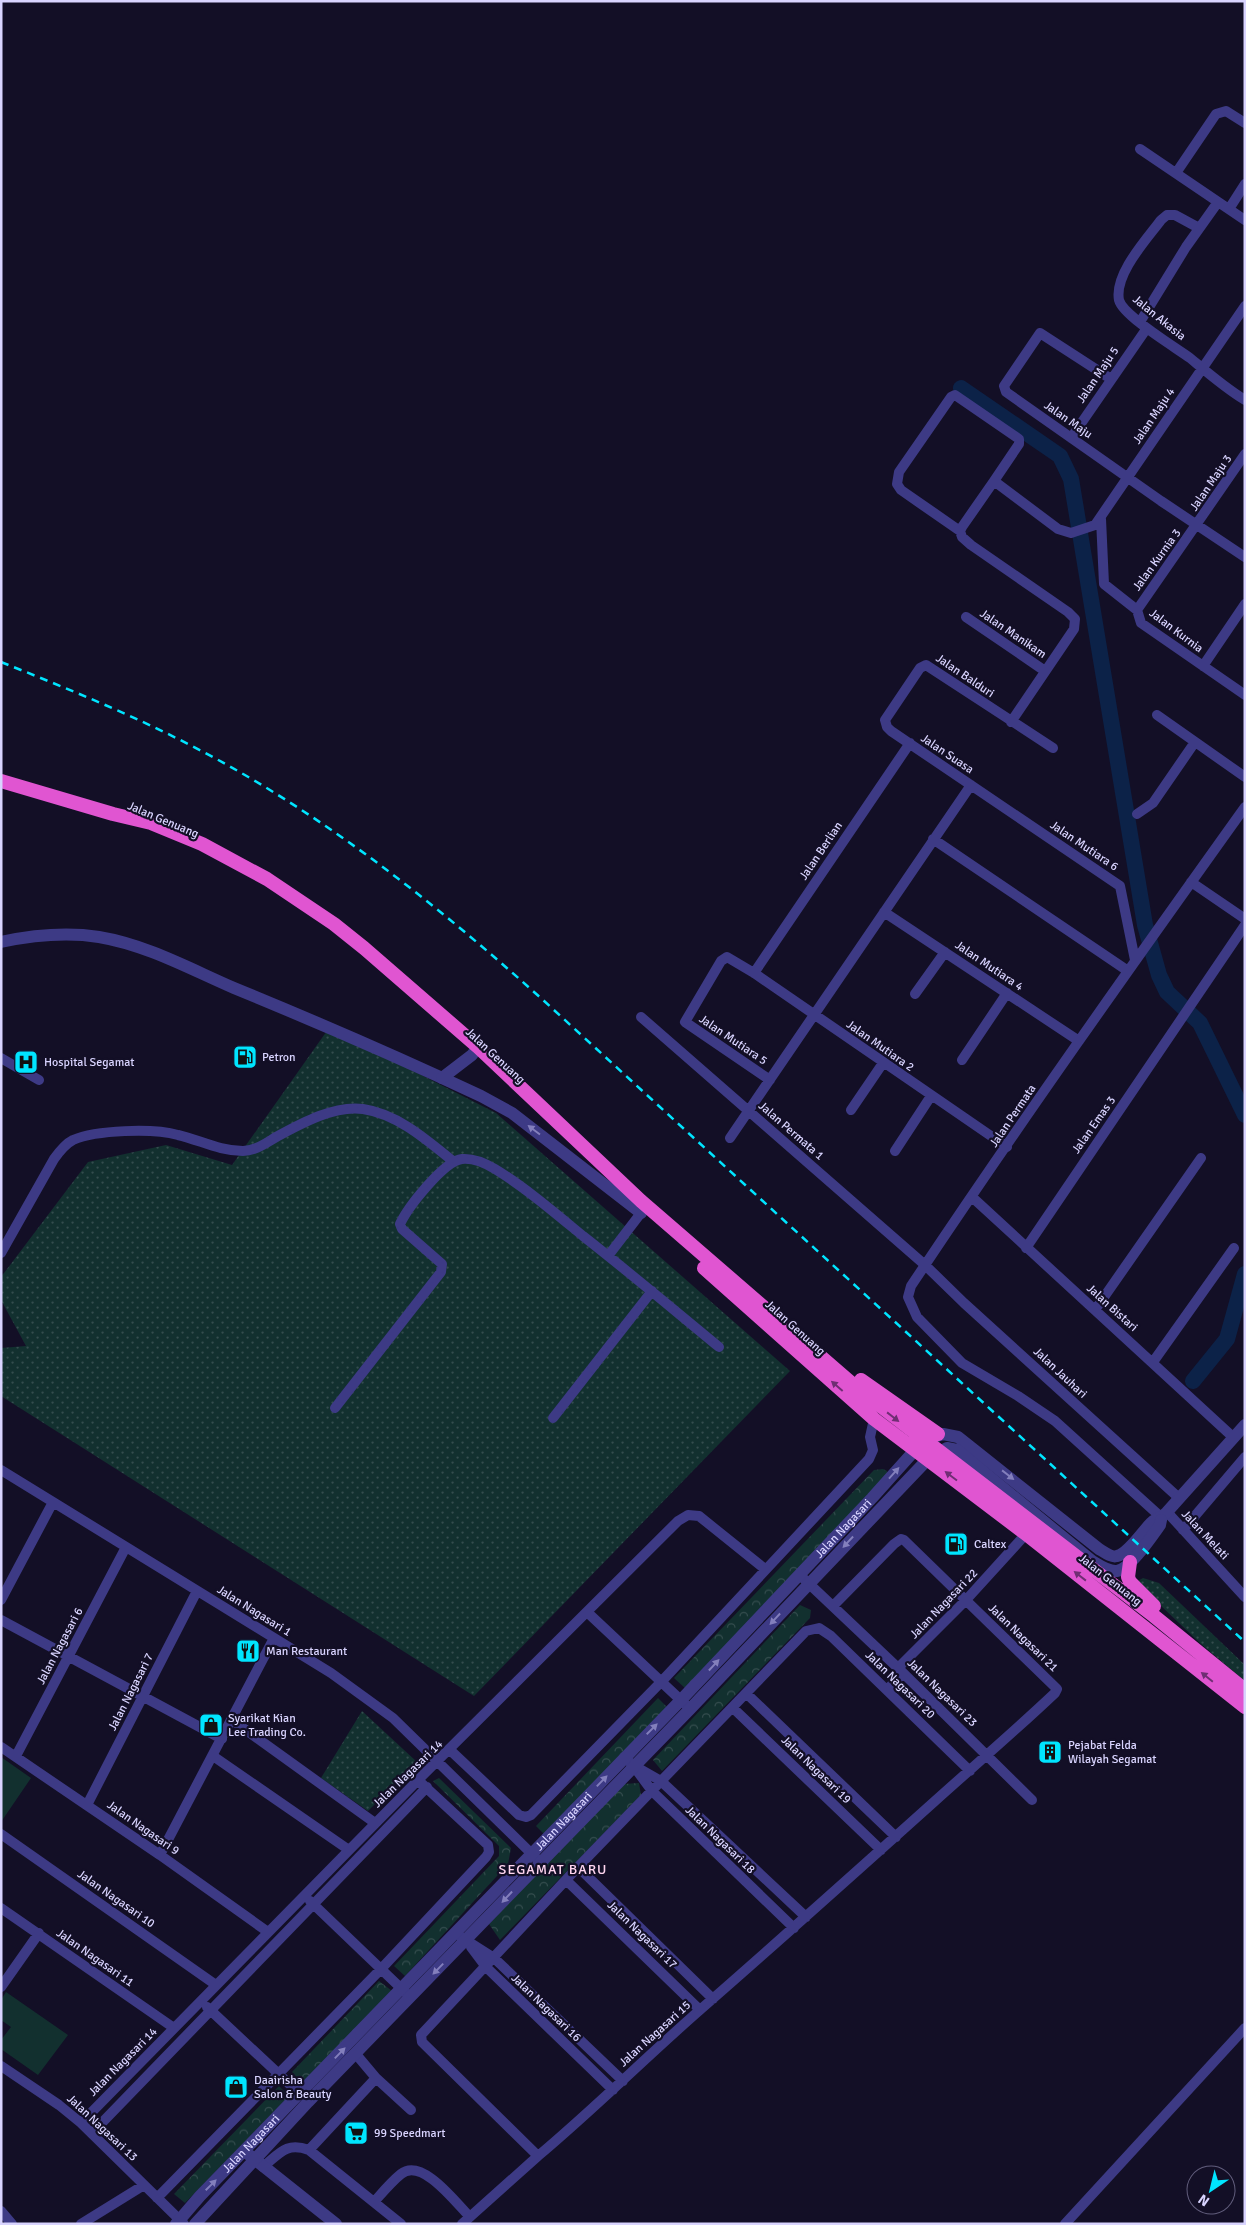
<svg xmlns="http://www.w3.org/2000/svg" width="1246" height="2225" font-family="Signika,sans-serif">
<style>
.grass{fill:url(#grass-dots)}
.forest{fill:url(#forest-crowns)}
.green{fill:#12302f}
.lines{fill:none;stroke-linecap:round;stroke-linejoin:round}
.river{stroke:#0c2248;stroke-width:16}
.minor{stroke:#3d3a85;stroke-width:10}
.tertiary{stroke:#3d3a85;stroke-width:12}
.trunk{stroke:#e055d1;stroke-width:14}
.rail{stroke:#00e5ff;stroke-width:2.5;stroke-dasharray:8 6;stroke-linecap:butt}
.oneway{fill:#837fbc}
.oneway2{fill:#6f2e73}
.labels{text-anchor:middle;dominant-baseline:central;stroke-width:4.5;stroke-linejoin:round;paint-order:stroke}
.street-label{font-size:12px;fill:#d9d4ff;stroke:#130f26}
.poi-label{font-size:12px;fill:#d9d4ff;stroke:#130f26;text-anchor:start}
.neighbourhood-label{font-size:14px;letter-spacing:1px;fill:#ffd6f0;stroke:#130f26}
</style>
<defs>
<pattern id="grass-dots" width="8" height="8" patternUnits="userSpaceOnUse" patternTransform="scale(1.25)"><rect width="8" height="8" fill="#12302f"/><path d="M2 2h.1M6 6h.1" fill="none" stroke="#344d4e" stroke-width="1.8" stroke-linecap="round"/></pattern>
<pattern id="forest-crowns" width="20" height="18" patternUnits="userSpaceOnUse" patternTransform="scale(1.25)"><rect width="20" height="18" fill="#12302f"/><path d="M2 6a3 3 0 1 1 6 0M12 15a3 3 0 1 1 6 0" fill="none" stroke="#344d4e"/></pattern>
</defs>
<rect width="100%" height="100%" fill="#130f26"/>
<path class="grass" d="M 329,1028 L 496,1113 L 790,1371 L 474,1696 L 1,1396 L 1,1348 L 26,1346 L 1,1300 L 1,1277 L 88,1162 L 166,1145 L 232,1165 Z
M 1143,1578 L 1159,1583 L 1245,1665 L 1245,1681 L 1201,1644 L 1136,1582 Z
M 362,1711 L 417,1762 L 368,1811 L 321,1778 Z"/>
<path class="forest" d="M 883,1469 L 887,1471 L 887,1476 L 686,1689 L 674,1678 L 874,1470 Z
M 800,1605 L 811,1610 L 810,1618 L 662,1771 L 653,1760 Z
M 658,1698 L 668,1708 L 545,1835 L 536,1826 Z
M 439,1778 L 511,1848 L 508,1864 L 405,1976 L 394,1966 L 499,1856 L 499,1846 L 433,1781 Z
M 639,1783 L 641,1795 L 500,1940 L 489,1924 L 623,1784 Z
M 379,1981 L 392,1991 L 304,2085 L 292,2072 Z
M 279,2086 L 289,2096 L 185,2203 L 174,2194 Z"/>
<path class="green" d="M 1,1757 L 31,1778 L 1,1822 Z
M 6,1992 L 68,2035 L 38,2075 L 1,2049 L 1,2040 L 11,2027 L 1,2020 L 1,2000 Z"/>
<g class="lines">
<path class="river" d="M 961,388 L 1060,456 L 1071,479 L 1145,925 L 1159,975 L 1167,992 L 1200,1023 L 1245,1115
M 1193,1381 L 1227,1339 L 1245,1274"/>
<path class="minor" d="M 1140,149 L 1245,220
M 1176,173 L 1216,114 L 1226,111 L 1245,123
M 1229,209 L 1245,184
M 1199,228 L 1175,215 L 1167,215 L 1161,220 C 1147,239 1114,274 1119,300 C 1123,316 1175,347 1190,358 C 1208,373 1225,388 1245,400
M 1140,322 L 1186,247 L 1218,202
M 1111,379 L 1040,333 L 1004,386 L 1006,392 L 1161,501 L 1245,557
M 1071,438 L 1147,328
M 1101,519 L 1104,584 L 1137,610 L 1141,623 L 1245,695
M 960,531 L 901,490 L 897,484 L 899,472 L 951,397 L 955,395 L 1019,439 L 1019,444 L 994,481
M 1137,610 L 1245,454
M 966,617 L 1045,671
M 1203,666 L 1245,604
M 1157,715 L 1245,777
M 1011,722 L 1074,629 L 1075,619 L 1068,612 L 971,545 L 962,537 L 960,531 L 962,527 L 994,481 L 1058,529 L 1071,533 L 1095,525 L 1245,306
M 1053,748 L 926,665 L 920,668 L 885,720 L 887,727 L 891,731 L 1120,886 L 1135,960
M 1137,814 L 1153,803 L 1195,742
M 933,839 L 1128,971
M 1191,882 L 1245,919
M 884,912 L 1079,1041
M 754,973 L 910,743
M 915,994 L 945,952
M 641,1017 L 925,1265 L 964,1303 L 1179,1498
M 1,1058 L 39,1080
M 962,1060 L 1007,993
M 770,1080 L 685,1022 L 721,961 L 727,957 L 754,973 L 1007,1147
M 851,1110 L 883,1063
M 730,1138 L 971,785
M 895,1151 L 931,1096
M 972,1197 L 1234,1438
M 1026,1248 L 1245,925
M 1,1253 L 54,1159 C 59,1152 65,1144 73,1140 C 96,1130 153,1128 178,1135 C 200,1140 219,1151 243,1151 C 256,1151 267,1142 278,1136 C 302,1123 335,1105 363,1109 C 398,1114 428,1141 454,1162
M 608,1256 L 641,1213
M 1095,1310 L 1201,1158
M 1153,1362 L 1234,1248
M 335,1408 L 441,1272 L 442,1264 L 402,1229 L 400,1224 C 408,1207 444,1161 462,1159 C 473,1158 485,1163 495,1169 C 526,1188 555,1213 583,1236 C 629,1272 674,1310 719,1347
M 553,1418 L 652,1291
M 1,1470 L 331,1673 L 393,1718 L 536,1858
M 1167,1512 L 1245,1597
M 1162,1518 L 1055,1421 L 1018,1396 L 962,1363 L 917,1317 L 908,1297 L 911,1286 C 1019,1124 1132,965 1245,807
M 1183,1530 L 1245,1457
M 804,1579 L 898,1668 L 1032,1800
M 1,1600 L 53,1502
M 833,1606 L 894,1544 L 901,1539 L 904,1540 L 1054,1686 L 1057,1689 L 1055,1693 C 1016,1730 975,1765 935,1801 C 857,1871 779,1941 701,2009 C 646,2057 594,2109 538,2156 L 422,2042 L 421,2035 L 578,1867 L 806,1631 L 819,1628 L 831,1636 L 970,1771
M 587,1612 L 686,1705
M 1,1620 L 222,1739
M 898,1668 L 966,1600 L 1026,1534
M 887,1690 L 903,1673
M 747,1694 L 896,1837
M 733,1708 L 881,1850
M 232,1720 L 375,1823
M 1,1747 L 160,1855 L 268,1932
M 450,1750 L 519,1815 L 526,1817 L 531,1815 L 662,1681 L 869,1459 L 873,1450 L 870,1437 L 874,1419
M 16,1756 L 126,1547
M 213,1756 L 349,1850
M 624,1757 L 633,1765 L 661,1781 L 806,1917
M 635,1768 L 652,1791 L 794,1928
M 87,1805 L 197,1591
M 1,1834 L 216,1985
M 160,1855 L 274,1638
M 578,1867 L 713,1999
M 566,1880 L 700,2010
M 310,1901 L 406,1993
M 1,1908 L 174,2028
M 461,1937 L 494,1958 L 623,2081
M 471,1947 L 486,1967 L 613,2090
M 1,1987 L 39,1933
M 207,2007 L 300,2094
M 355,2053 L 376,2078 L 411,2110
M 1,2066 L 59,2105 L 81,2123 L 184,2224
M 81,2123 L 418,1780 L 678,1521 L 688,1515 L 699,1516 L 765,1569
M 92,2133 L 427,1787
M 309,2150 L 376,2078
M 263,2167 C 280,2153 286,2142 309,2150 L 401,2224
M 157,2198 L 381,1969 L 486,1857 L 489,1852 L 488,1845 L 418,1780
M 374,2202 C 382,2193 391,2182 401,2174 C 422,2157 456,2203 470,2217
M 1,2211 L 12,2224
M 81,2224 L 144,2185
M 462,2224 L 538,2156
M 1065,2224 L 1245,2028"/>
<g class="tertiary">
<path d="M 1,942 C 34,935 66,932 99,937 C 147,945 190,969 234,988 C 317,1022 400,1058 481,1096 L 512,1113 L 641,1213"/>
<path d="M 442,1078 L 472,1055 L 478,1047"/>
<path d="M 248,2154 L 336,2224"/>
<path id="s1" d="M 176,2224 L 200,2196 L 681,1700 L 872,1498 L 924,1440 L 943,1434 L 958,1437 L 1099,1549 C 1104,1552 1112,1558 1117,1556 C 1128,1554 1143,1531 1151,1523 C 1156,1518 1162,1518 1167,1512 L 1245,1425"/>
<path d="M 195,2224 L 308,2102 L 690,1709 L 928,1459 L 947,1448 L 957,1450 L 1092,1561 C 1099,1565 1108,1572 1117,1571 C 1130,1569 1152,1536 1160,1525 L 1161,1520"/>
</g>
<path class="trunk" d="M 1,781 L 113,814 L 151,823 L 202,844 L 267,879 L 334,924 L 364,948 L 478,1047 L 641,1201 L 857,1388 L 1154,1616 L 1245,1690
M 704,1268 L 874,1419 L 1026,1534 L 1245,1707
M 861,1380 L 938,1434
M 1130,1562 L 1128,1577 L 1130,1582 L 1154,1606"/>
<path class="rail" d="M 1,662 C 66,688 130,714 192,746 C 322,813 435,903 543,1000 L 1245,1642"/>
</g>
<defs><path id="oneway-solid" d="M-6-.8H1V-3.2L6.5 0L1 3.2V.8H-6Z" transform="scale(1.25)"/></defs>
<g class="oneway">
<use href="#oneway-solid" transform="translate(534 1130) rotate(-143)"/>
<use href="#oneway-solid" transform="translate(894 1473) rotate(-48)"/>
<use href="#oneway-solid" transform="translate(1008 1475) rotate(38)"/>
<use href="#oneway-solid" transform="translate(848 1542) rotate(133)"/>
<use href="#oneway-solid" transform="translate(775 1619) rotate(133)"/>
<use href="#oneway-solid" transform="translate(714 1665) rotate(-47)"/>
<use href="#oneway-solid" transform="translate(652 1729) rotate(-45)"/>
<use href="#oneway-solid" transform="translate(602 1781) rotate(-46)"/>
<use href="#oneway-solid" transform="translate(507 1897) rotate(133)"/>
<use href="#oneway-solid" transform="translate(438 1969) rotate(134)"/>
<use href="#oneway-solid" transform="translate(340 2053) rotate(-46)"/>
<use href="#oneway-solid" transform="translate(211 2185) rotate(-45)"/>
</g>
<g class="oneway2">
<use href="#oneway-solid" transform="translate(837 1386) rotate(-139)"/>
<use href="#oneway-solid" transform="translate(893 1417) rotate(38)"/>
<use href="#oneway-solid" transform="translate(951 1476) rotate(-143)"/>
<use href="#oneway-solid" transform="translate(1080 1576) rotate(-142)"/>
<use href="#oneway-solid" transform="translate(1207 1677) rotate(-141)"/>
</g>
<defs>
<g id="fuel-square" transform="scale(1.25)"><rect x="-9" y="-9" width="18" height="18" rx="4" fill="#00e5ff" stroke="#130f26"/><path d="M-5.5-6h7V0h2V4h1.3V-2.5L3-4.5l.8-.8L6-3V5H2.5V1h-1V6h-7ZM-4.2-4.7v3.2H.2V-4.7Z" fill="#111"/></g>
<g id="hospital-square" transform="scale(1.25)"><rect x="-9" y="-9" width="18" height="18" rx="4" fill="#00e5ff" stroke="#130f26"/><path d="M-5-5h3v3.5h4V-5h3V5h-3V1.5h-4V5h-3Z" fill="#111"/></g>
<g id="restaurant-square" transform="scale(1.25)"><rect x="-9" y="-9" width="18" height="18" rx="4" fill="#00e5ff" stroke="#130f26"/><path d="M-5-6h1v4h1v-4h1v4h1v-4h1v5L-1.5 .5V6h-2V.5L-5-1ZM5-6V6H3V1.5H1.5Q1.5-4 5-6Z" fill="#111"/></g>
<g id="shop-square" transform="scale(1.25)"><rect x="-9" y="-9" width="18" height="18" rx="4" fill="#00e5ff" stroke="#130f26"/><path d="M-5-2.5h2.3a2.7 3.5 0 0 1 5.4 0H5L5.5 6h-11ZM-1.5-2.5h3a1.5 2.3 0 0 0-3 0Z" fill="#111"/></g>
<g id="building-square" transform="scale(1.25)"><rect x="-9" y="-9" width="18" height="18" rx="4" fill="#00e5ff" stroke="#130f26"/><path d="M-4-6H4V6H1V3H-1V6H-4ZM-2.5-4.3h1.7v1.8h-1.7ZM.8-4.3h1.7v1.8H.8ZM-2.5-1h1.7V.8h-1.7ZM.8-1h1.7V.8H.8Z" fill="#111"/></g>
<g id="supermarket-square" transform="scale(1.25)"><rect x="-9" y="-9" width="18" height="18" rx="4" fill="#00e5ff" stroke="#130f26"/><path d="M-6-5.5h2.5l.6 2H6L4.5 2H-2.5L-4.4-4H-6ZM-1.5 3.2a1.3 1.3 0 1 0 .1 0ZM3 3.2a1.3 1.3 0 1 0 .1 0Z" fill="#111"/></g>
</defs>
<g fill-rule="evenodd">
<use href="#fuel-square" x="245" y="1057"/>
<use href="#hospital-square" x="26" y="1062"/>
<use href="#fuel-square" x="956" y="1544"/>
<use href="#restaurant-square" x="248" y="1651"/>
<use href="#shop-square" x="211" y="1725"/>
<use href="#building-square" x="1050" y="1752"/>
<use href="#shop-square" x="236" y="2087"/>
<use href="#supermarket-square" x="356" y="2133"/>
</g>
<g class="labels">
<g class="street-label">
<text transform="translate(1159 318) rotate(39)">Jalan Akasia</text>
<text transform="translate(1098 375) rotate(-56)">Jalan Maju 5</text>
<text transform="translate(1154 416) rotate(-56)">Jalan Maju 4</text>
<text transform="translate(1068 420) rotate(35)">Jalan Maju</text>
<text transform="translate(1211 483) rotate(-56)">Jalan Maju 3</text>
<text transform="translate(1157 560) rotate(-54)">Jalan Kurnia 3</text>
<text transform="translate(1176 631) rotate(37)">Jalan Kurnia</text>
<text transform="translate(1013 634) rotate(34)">Jalan Manikam</text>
<text transform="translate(965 676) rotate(34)">Jalan Balduri</text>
<text transform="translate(947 754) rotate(34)">Jalan Suasa</text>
<text transform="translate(163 820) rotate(23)">Jalan Genuang</text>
<text transform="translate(1084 846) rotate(34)">Jalan Mutiara 6</text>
<text transform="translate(821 851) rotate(-56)">Jalan Berlian</text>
<text transform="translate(989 966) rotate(34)">Jalan Mutiara 4</text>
<text transform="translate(733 1040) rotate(34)">Jalan Mutiara 5</text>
<text transform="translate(880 1046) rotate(35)">Jalan Mutiara 2</text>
<text transform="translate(495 1056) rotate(43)">Jalan Genuang</text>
<text transform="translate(1013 1116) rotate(-56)">Jalan Permata</text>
<text transform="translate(1094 1125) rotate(-55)">Jalan Emas 3</text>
<text transform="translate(791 1131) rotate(41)">Jalan Permata 1</text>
<text transform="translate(1112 1308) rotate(42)">Jalan Bistari</text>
<text transform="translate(795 1328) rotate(42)">Jalan Genuang</text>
<text transform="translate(1060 1373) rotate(43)">Jalan Jauhari</text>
<text stroke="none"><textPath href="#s1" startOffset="964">Jalan Nagasari</textPath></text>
<text transform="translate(1205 1535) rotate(47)">Jalan Melati</text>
<text transform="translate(1110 1580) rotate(38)">Jalan Genuang</text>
<text transform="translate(944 1604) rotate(-46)">Jalan Nagasari 22</text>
<text transform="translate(254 1611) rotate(32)">Jalan Nagasari 1</text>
<text transform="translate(1023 1638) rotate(44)">Jalan Nagasari 21</text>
<text transform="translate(60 1646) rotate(-62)">Jalan Nagasari 6</text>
<text transform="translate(900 1685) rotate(44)">Jalan Nagasari 20</text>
<text transform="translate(131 1692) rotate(-63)">Jalan Nagasari 7</text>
<text transform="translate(942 1693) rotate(44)">Jalan Nagasari 23</text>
<text transform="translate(816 1770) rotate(44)">Jalan Nagasari 19</text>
<text transform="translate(408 1774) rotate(-44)">Jalan Nagasari 14</text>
<text stroke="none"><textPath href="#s1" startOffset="559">Jalan Nagasari</textPath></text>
<text transform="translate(143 1828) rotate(35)">Jalan Nagasari 9</text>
<text transform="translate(720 1840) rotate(44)">Jalan Nagasari 18</text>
<text transform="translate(116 1899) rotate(35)">Jalan Nagasari 10</text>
<text transform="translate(642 1935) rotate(44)">Jalan Nagasari 17</text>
<text transform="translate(95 1958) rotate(35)">Jalan Nagasari 11</text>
<text transform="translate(546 2008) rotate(44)">Jalan Nagasari 16</text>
<text transform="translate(655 2034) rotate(-42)">Jalan Nagasari 15</text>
<text transform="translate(123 2062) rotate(-45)">Jalan Nagasari 14</text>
<text transform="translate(102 2128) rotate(43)">Jalan Nagasari 13</text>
<text stroke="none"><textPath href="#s1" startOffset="110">Jalan Nagasari</textPath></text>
</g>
<g class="poi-label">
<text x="262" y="1057">Petron</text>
<text x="44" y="1062">Hospital Segamat</text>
<text x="974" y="1544">Caltex</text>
<text x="266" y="1651">Man Restaurant</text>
<text x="228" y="1718">Syarikat Kian<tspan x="228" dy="14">Lee Trading Co.</tspan></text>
<text x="1068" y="1745">Pejabat Felda<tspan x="1068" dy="14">Wilayah Segamat</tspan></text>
<text x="254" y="2080">Daairisha<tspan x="254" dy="14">Salon &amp; Beauty</tspan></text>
<text x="374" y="2133">99 Speedmart</text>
</g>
<g class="neighbourhood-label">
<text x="553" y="1869">SEGAMAT BARU</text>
</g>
</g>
<rect width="1246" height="2225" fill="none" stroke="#d9d4ff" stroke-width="5"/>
<g transform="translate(1211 2190) rotate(215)"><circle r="24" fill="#130f26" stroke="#625e7d"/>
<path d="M0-4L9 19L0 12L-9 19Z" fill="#00e5ff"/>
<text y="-8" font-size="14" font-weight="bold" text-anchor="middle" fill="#d9d4ff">N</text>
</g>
</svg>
